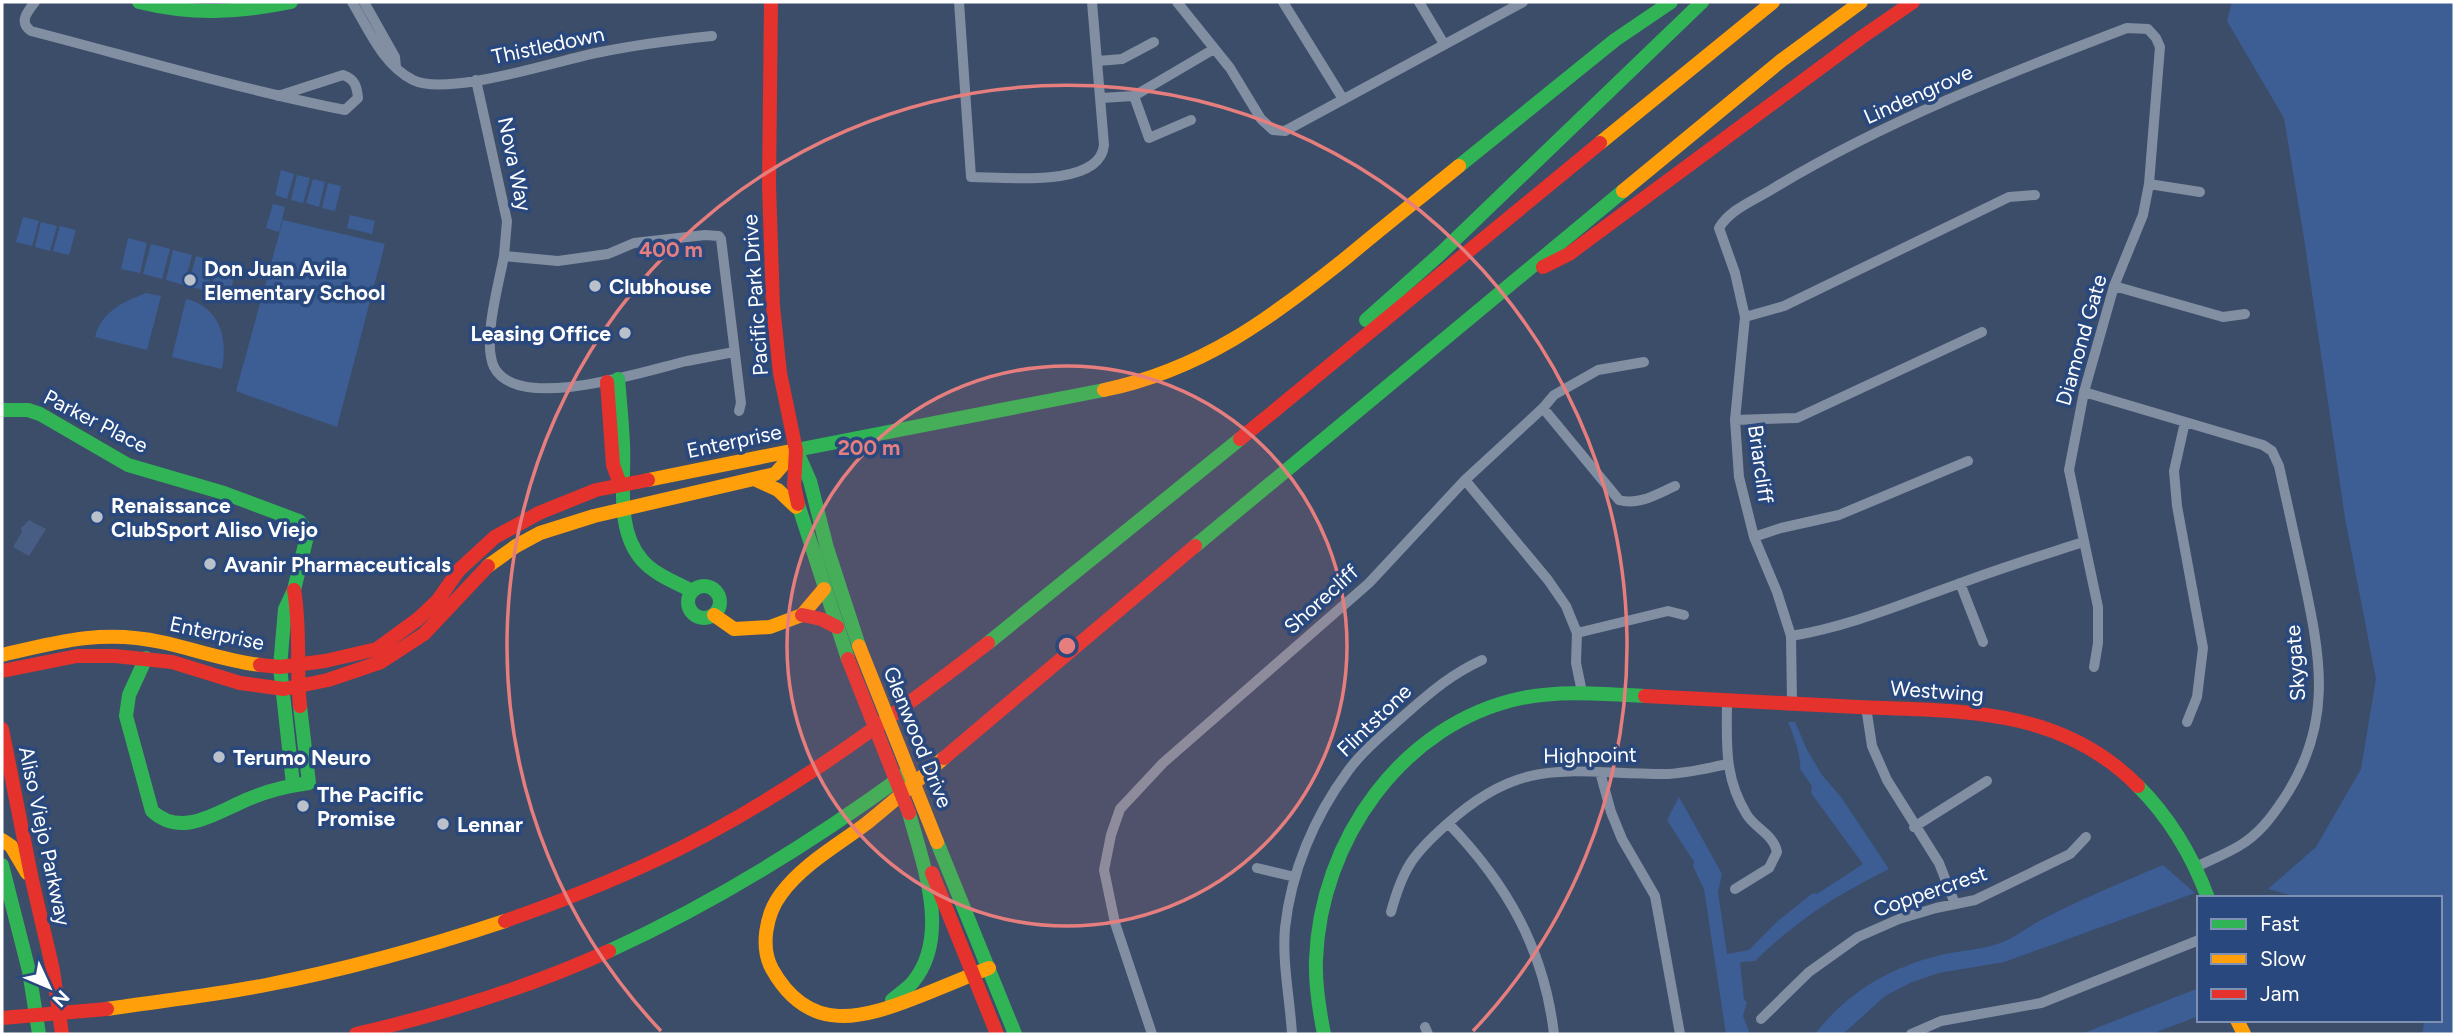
<svg xmlns="http://www.w3.org/2000/svg" width="2456" height="1036" font-family="Figtree,sans-serif">
<style>
.green{fill:#3c5e94}
.water{fill:#475d83}
.lines{fill:none;stroke-linecap:round;stroke-linejoin:round}
.street{stroke:#828ea1;stroke-width:10}
.fast{stroke:#30b455;stroke-width:14}
.slow{stroke:#ff9f0a;stroke-width:14}
.jam{stroke:#e5322d;stroke-width:14}
.slow-bridge{stroke:#ff9f0a;stroke-width:14}
.jam-bridge{stroke:#e5322d;stroke-width:14}
.ring{fill:none;stroke:#e67e7e;stroke-width:3.5}
.poi-dot{fill:#bbc1cb;stroke:#28487e;stroke-width:2.5}
.labels{text-anchor:middle;dominant-baseline:central;stroke-width:7;stroke-linejoin:round;paint-order:stroke}
.street-label{font-size:21px;fill:#fff;stroke:#28487e}
.poi-label{font-size:21px;font-weight:bold;fill:#fff;stroke:#28487e;text-anchor:start}
.centre{fill:#e67e7e;stroke:#28487e;stroke-width:3.5}
.ring-label{font-size:21px;text-anchor:middle;font-weight:bold;fill:#e67e7e;stroke:#28487e;stroke-width:7;stroke-linejoin:round;paint-order:stroke}
</style>
<rect width="100%" height="100%" fill="#3c4d6a"/>
<path class="green" d="M 2232,2 L 2454,2 L 2454,1034 L 2417,1034 L 2423,1031 L 2424,1020 L 2440,1020 L 2440,898 L 2301,898 L 2268,889 L 2316,847 L 2361,769 L 2376,679 L 2345,518 L 2304,238 L 2284,118 L 2227,21 Z
M 281,170 L 294,174 L 287,199 L 275,195 Z
M 297,175 L 310,178 L 303,203 L 291,200 Z
M 313,179 L 325,182 L 319,207 L 306,203 Z
M 328,183 L 341,186 L 335,211 L 322,208 Z
M 273,204 L 285,207 L 279,232 L 266,228 Z
M 350,215 L 375,221 L 372,234 L 347,228 Z
M 23,217 L 39,221 L 32,246 L 16,242 Z
M 283,220 L 385,244 L 337,427 L 236,391 Z
M 41,222 L 57,226 L 50,251 L 35,247 Z
M 60,226 L 76,230 L 69,255 L 53,251 Z
M 128,238 L 147,243 L 140,273 L 121,269 Z
M 151,244 L 170,249 L 162,279 L 143,274 Z
M 173,250 L 192,255 L 184,285 L 166,280 Z
M 196,256 L 214,261 L 207,291 L 188,286 Z
M 218,262 L 237,266 L 229,296 L 210,292 Z
M 146,293 L 161,296 L 147,350 L 95,337 C 102,311 123,302 146,293 Z
M 186,299 C 220,307 228,338 222,369 L 172,357 Z
M 1788,722 L 1795,722 L 1807,750 L 1822,775 L 1841,797 L 1889,869 C 1833,897 1800,918 1755,961 L 1740,962 L 1744,1000 L 1747,1002 L 1743,1016 L 1750,1034 L 1726,1034 L 1704,889 L 1693,866 L 1694,862 L 1667,820 L 1679,797 L 1722,874 L 1718,892 L 1727,954 L 1749,950 L 1779,920 L 1813,893 L 1817,894 L 1863,864 L 1811,793 L 1812,786 L 1800,769 C 1802,759 1793,733 1788,722 Z
M 2163,865 L 2195,893 L 2004,962 L 1939,973 L 1912,982 L 1885,996 L 1843,1034 L 1815,1034 C 1849,990 1896,964 1950,953 C 1968,950 1985,949 2003,942 C 2018,936 2030,925 2045,918 C 2083,898 2123,882 2163,865 Z
M 2199,988 L 2199,1016 L 2151,1034 L 2081,1034 Z"/>
<path class="water" d="M 29,520 L 46,529 L 29,556 L 13,547 L 22,532 L 21,528 Z"/>
<g class="lines">
<path class="street" d="M 35,2 C 28,11 18,22 31,31 C 135,58 239,89 345,110 L 358,98 C 357,87 355,79 343,75 L 278,96
M 352,2 C 369,30 383,65 413,80 C 447,97 556,61 596,53 C 634,45 673,40 712,36
M 364,2 L 395,57 L 396,67
M 959,2 L 971,177 C 1002,177 1100,189 1104,145 L 1092,2
M 1177,2 L 1230,68 L 1261,119 L 1273,130 L 1285,131 L 1523,2
M 1283,2 L 1343,99
M 1419,2 L 1444,44
M 1098,61 L 1122,59 L 1154,42
M 476,80 L 507,221 L 504,256
M 1134,96 L 1149,138 L 1191,120
M 1101,98 L 1134,96 L 1214,49
M 2149,184 L 2200,192
M 2114,286 L 2223,317 L 2245,314
M 1745,317 L 1784,306 L 2009,197 L 2035,195
M 734,352 C 719,355 703,358 687,361 C 648,370 518,414 494,367 C 482,342 499,283 504,256 L 558,261 L 608,254 L 634,243 L 705,235 L 719,236 L 721,239 L 741,403 L 739,411
M 2084,392 L 2263,445 L 2272,451 L 2279,466 C 2287,502 2295,539 2303,575 C 2321,659 2334,724 2283,800 C 2271,818 2258,835 2239,846 C 2226,854 2210,860 2196,867
M 1543,408 L 1619,500 C 1638,506 1657,494 1675,486
M 1735,420 L 1797,418 L 1982,332
M 2185,422 L 2174,471 L 2177,506 L 2203,648 L 2197,697 L 2187,722
M 1465,480 L 1548,580 L 1566,606 L 1577,633 L 1576,663 L 1582,692
M 1754,537 L 1781,528 L 1839,515 L 1968,461
M 1960,583 L 1983,642
M 1577,633 L 1668,611 L 1684,615
M 1791,636 C 1851,626 1904,603 1961,583 C 2001,568 2043,555 2083,542
M 1727,699 C 1727,742 1723,776 1747,815 C 1756,829 1774,835 1777,852 L 1769,868 L 1735,889
M 1792,702 L 1791,636 L 1777,592 L 1754,537 L 1739,477 L 1735,420 L 1745,317 L 1735,273 L 1719,228 C 1730,209 1755,200 1774,188 C 1885,121 2006,74 2127,28 L 2148,29 L 2156,38 L 2160,47 L 2149,184 L 2143,215 L 2114,286 L 2084,392 L 2069,470 L 2098,607 L 2098,643 L 2094,667
M 1866,707 L 1872,746 L 1887,780 L 1939,863 L 1955,904
M 1600,772 L 1611,812 L 1622,839 L 1655,896 L 1680,1034
M 1448,823 C 1507,884 1544,949 1554,1034
M 1914,827 L 1987,781
M 1257,868 L 1295,877
M 1391,912 C 1403,868 1413,854 1447,824 C 1524,754 1570,774 1664,774 C 1685,774 1707,768 1728,764
M 1761,1019 L 1809,972 L 1858,937 L 1899,919 L 1936,908 L 1975,900 L 2070,854 L 2086,837
M 1425,1027 L 1428,1034
M 1152,1034 L 1115,923 L 1104,870 L 1111,835 L 1120,809 L 1163,763 L 1369,583 L 1465,480 L 1543,408 L 1554,395 L 1598,370 L 1644,362
M 1292,1034 C 1290,999 1282,963 1285,928 C 1291,872 1314,817 1348,771 C 1364,749 1388,730 1408,712 C 1433,690 1452,674 1482,660
M 1911,1034 L 1941,1021 L 2041,1003 L 2199,940"/>
<path class="fast" d="M 139,2 C 191,15 239,13 291,2
M 1459,166 L 1615,40 L 1671,2
M 1366,320 L 1440,254 L 1702,2
M 618,379 C 620,401 622,422 623,444 C 625,480 615,529 642,560 C 655,575 675,582 692,591
M 2,410 L 28,410 L 40,414 L 128,465 L 224,493 L 299,521 L 308,532 L 294,590 L 285,609 L 280,667 L 293,784
M 796,450 L 1104,390
M 798,454 L 810,481 L 827,548 L 859,646
M 798,504 L 848,659
M 1195,546 L 1623,191
M688 602a16 16 0 1 1 32 0a16 16 0 1 1-32 0Z
M 988,643 L 1240,439
M 146,658 L 129,695 L 126,716 L 152,811 C 181,838 216,813 246,800 C 266,791 287,786 309,783 L 300,706
M 2138,786 C 2171,819 2192,855 2208,898
M 937,842 L 1015,1034
M 2,865 L 29,971 L 39,1034
M 609,951 C 714,903 811,843 904,775
M 892,1000 C 899,994 907,989 913,982 C 951,936 923,864 909,813
M 1324,1034 C 1319,1009 1315,985 1316,960 C 1320,841 1402,723 1522,698 C 1563,690 1603,694 1645,696"/>
<path class="slow" d="M 1600,143 L 1773,2
M 1623,191 L 1782,60 L 1861,2
M 1104,390 C 1201,370 1270,319 1346,258 C 1383,227 1421,197 1459,166
M 754,479 L 778,490 L 796,507
M 648,480 L 796,450
M 488,566 L 516,546 L 540,533 L 594,516 L 775,474 L 796,450
M 714,615 L 734,629 L 770,627 L 802,615 L 824,589
M 2,655 C 57,642 103,629 161,642 C 194,649 226,661 260,665
M 944,758 C 918,780 893,802 867,823 C 838,845 803,864 781,894 C 766,914 760,947 772,969 C 809,1035 862,1019 920,996 C 943,987 966,977 989,968
M 2,840 L 11,846 L 27,873
M 107,1009 C 160,1001 214,995 266,985 C 348,969 427,947 505,921
M 2237,1020 L 2244,1034"/>
<path class="jam" d="M 771,2 L 769,185 L 773,306 L 780,373 L 796,450 L 794,485 L 798,504
M 1543,267 L 1569,254 L 1862,37 L 1913,2
M 607,382 L 613,465 L 620,484
M 1240,439 L 1600,143
M 294,590 C 301,628 296,668 300,706
M 802,615 L 821,619 L 837,627
M 260,665 L 280,667 L 325,661 L 377,649 L 418,619 L 438,600 L 459,570 L 495,537 L 539,513 L 596,490 L 648,480
M 2,671 L 77,656 L 115,656 L 172,662 L 240,683 L 284,689 L 328,680 L 381,662 L 424,634 L 488,566
M 1645,696 C 1716,700 1787,703 1858,707 C 1960,711 2060,707 2138,786
M 2,729 L 32,880 L 53,970 L 62,1034
M 944,758 L 1195,546
M 932,873 L 997,1034
M 505,921 C 556,903 605,884 654,861 C 774,805 883,724 988,643
M 356,1034 C 443,1014 527,988 609,951"/>
<path class="slow-bridge" d="M 859,646 L 937,842"/>
<path class="jam-bridge" d="M 848,659 L 909,813
M 2,1018 L 107,1009"/>
</g>
<circle cx="1067" cy="646" r="280" fill="#e67e7e" fill-opacity=".12"/>
<g class="ring">
<circle cx="1067" cy="646" r="280"/>
<path d="M661 1031A560 560 0 1 1 1473 1031"/>
</g>
<g class="poi-dot">
<circle cx="190" cy="280" r="7"/>
<circle cx="595" cy="286" r="7"/>
<circle cx="625" cy="333" r="7"/>
<circle cx="97" cy="517" r="7"/>
<circle cx="210" cy="564" r="7"/>
<circle cx="219" cy="757" r="7"/>
<circle cx="303" cy="806" r="7"/>
<circle cx="443" cy="824" r="7"/>
</g>
<g class="labels">
<g class="street-label">
<text transform="translate(548 45) rotate(-12)">Thistledown</text>
<text transform="translate(1918 94) rotate(-24)">Lindengrove</text>
<text transform="translate(515 164) rotate(78)">Nova Way</text>
<text transform="translate(755 295) rotate(-94)">Pacific Park Drive</text>
<text transform="translate(2081 340) rotate(-74)">Diamond Gate</text>
<text transform="translate(96 421) rotate(27)">Parker Place</text>
<text transform="translate(734 441) rotate(-12)">Enterprise</text>
<text transform="translate(1761 464) rotate(82)">Briarcliff</text>
<text transform="translate(1321 599) rotate(-42)">Shorecliff</text>
<text transform="translate(217 633) rotate(12)">Enterprise</text>
<text transform="translate(2295 663) rotate(-94)">Skygate</text>
<text transform="translate(1937 691) rotate(4)">Westwing</text>
<text transform="translate(1374 720) rotate(-44)">Flintstone</text>
<text transform="translate(918 737) rotate(68)">Glenwood Drive</text>
<text transform="translate(1590 755) rotate(-1)">Highpoint</text>
<text transform="translate(45 836) rotate(78)">Aliso Viejo Parkway</text>
<text transform="translate(1930 891) rotate(-19)">Coppercrest</text>
</g>
<g class="poi-label">
<text x="204" y="268">Don Juan Avila<tspan x="204" dy="24">Elementary School</tspan></text>
<text x="609" y="286">Clubhouse</text>
<text x="611" y="333" text-anchor="end">Leasing Office</text>
<text x="111" y="505">Renaissance<tspan x="111" dy="24">ClubSport Aliso Viejo</tspan></text>
<text x="224" y="564">Avanir Pharmaceuticals</text>
<text x="233" y="757">Terumo Neuro</text>
<text x="317" y="794">The Pacific<tspan x="317" dy="24">Promise</tspan></text>
<text x="457" y="824">Lennar</text>
</g>
</g>
<circle cx="1067" cy="646" r="10" class="centre"/>
<g class="ring-label">
<text x="671" y="257">400 m</text>
<text x="869" y="455">200 m</text>
</g>
<rect width="2456" height="1036" fill="none" stroke="#ffffff" stroke-width="7"/>
<rect x="2197" y="896" width="245" height="126" fill="#28487e" stroke="#7e91b2" stroke-width="2"/>
<rect x="2211" y="919" width="35" height="10" fill="#30b455" stroke="#7e91b2" stroke-width="2"/>
<text x="2260" y="931" font-size="21" fill="#ffffff">Fast</text>
<rect x="2211" y="954" width="35" height="10" fill="#ff9f0a" stroke="#7e91b2" stroke-width="2"/>
<text x="2260" y="966" font-size="21" fill="#ffffff">Slow</text>
<rect x="2211" y="989" width="35" height="10" fill="#e5322d" stroke="#7e91b2" stroke-width="2"/>
<text x="2260" y="1001" font-size="21" fill="#ffffff">Jam</text>
<g transform="translate(49 987) rotate(134)" stroke="#28487e" stroke-width="5" paint-order="stroke">
<path d="M0-5L12 26L0 18L-12 26Z" fill="#ffffff"/>
<text y="-10" font-size="19" font-weight="bold" text-anchor="middle" fill="#ffffff">N</text>
</g>
</svg>
